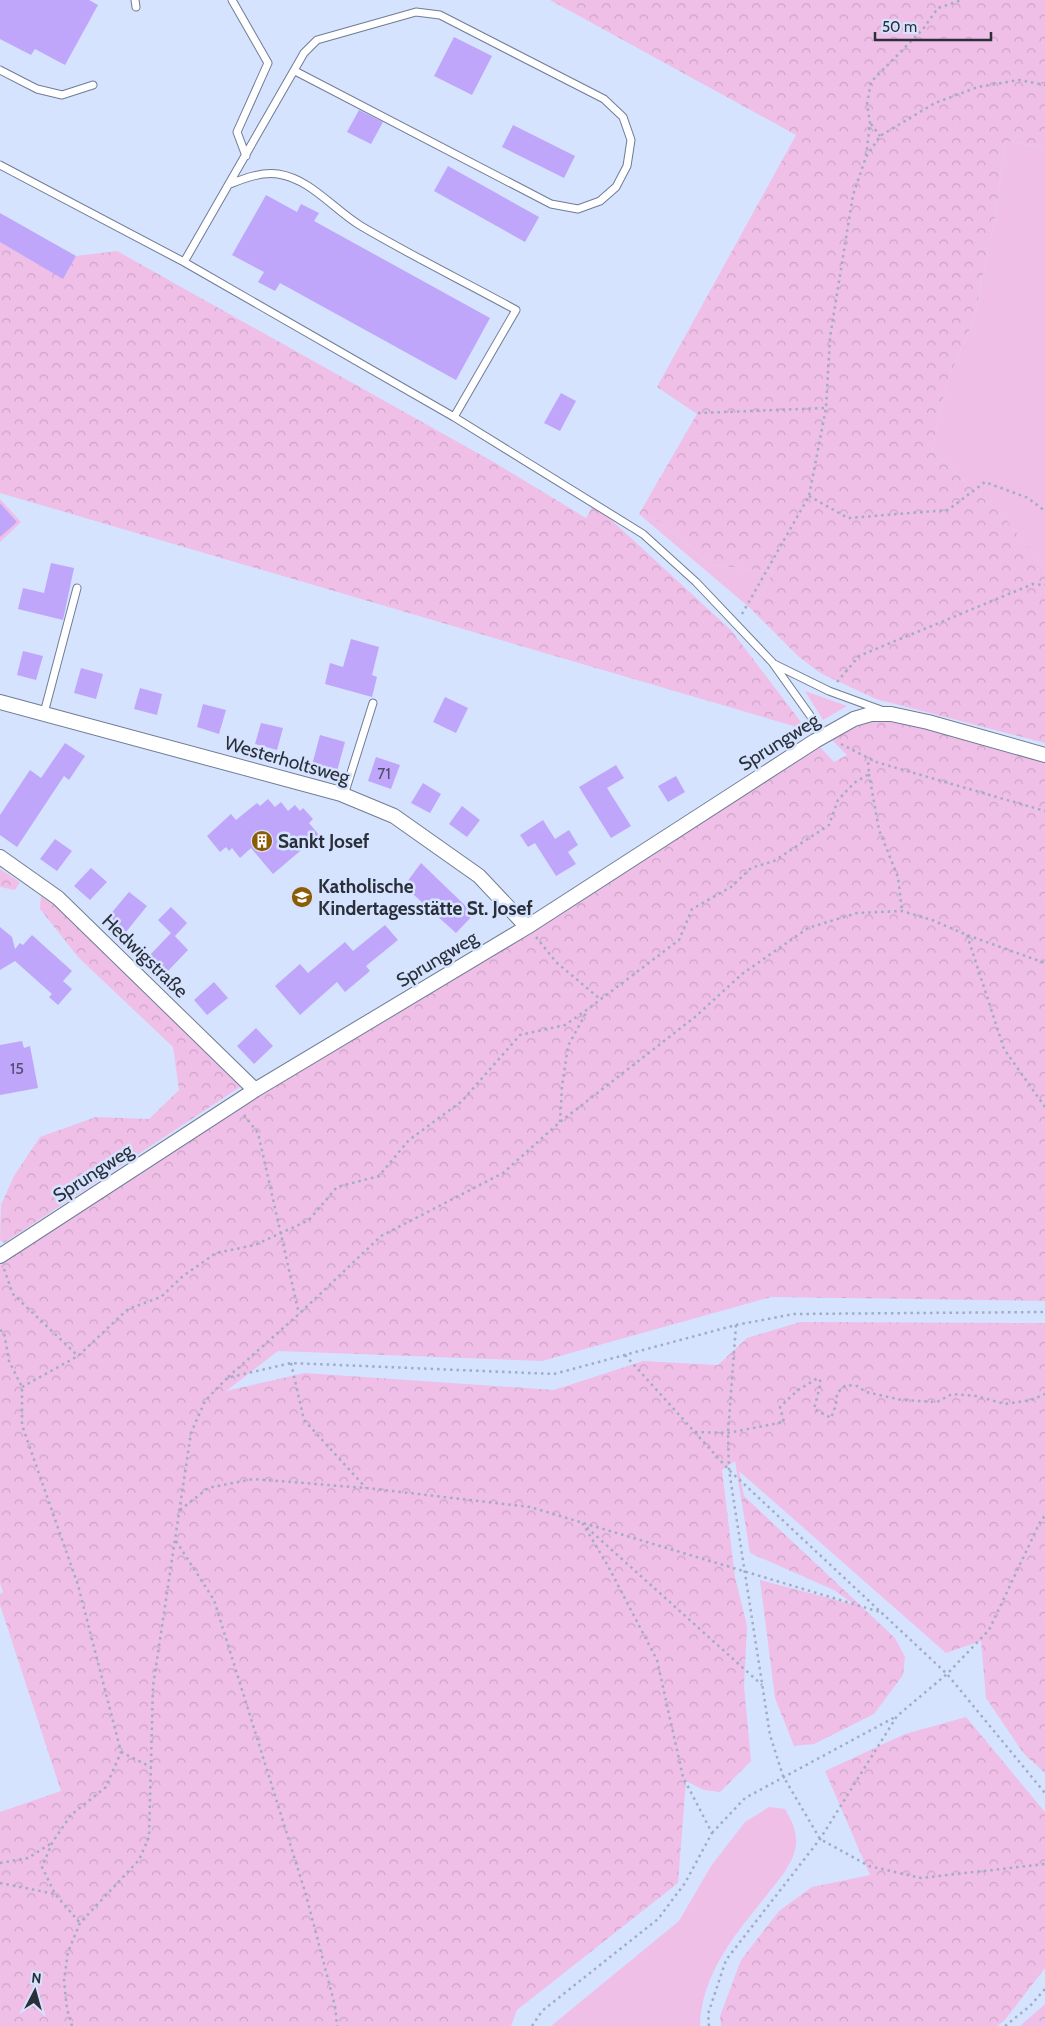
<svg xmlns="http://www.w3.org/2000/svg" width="1045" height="2026" font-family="Cabin,sans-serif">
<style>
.green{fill:#efbfe8}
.forest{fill:url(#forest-crowns)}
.building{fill:#bfa6fa}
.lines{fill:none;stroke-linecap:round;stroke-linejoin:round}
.lane-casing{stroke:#6f7c94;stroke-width:9}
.street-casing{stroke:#6f7c94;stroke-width:16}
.path{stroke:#a1adc3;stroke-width:2.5;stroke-dasharray:2.5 4;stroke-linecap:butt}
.lane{stroke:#fff;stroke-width:7}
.street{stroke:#fff;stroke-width:14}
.labels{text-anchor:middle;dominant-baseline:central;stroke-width:5;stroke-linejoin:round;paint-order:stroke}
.number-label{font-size:16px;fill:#4f4d69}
.street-label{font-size:19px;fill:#2a2f39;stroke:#d5e3ff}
.poi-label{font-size:19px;font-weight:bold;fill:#2a2f39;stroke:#d5e3ff;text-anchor:start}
</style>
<defs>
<pattern id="forest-crowns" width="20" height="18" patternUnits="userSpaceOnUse" patternTransform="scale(1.25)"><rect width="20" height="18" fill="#efbfe8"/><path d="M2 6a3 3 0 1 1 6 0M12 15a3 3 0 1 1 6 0" fill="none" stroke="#cda4c8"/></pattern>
</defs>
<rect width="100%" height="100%" fill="#d5e3ff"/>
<path class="green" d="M 1005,141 L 1045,147 L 1045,570 L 1007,520 L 932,451 L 946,385 L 974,319 L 996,212 Z
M 0,499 L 21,522 L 0,542 Z
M 639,514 L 659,522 L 712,565 L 774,572 L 750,608 Z
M 805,691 L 847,706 L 823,720 Z
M 769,1807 L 785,1809 C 792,1821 797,1831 796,1845 C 793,1865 778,1880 767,1895 C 736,1933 701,1974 700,2026 L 551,2026 L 679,1921 L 711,1866 L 745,1822 Z"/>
<path class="forest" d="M 550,0 L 1045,0 L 1045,147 L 1005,141 L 996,212 L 974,319 L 946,385 L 932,451 L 1007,520 L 1045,570 L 1045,743 L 876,699 L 822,674 L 799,657 L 750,608 L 774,572 L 712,565 L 659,522 L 639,514 L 697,414 L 657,387 L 796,135 Z
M 0,242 L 63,278 L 76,256 L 117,251 L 497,464 L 586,518 L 594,504 L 731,630 L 807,730 L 0,493 Z
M 872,719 L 937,730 L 1045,761 L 1045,1301 L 771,1297 L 542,1361 L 278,1351 L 226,1391 L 305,1373 L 554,1390 L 643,1361 L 718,1365 L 747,1338 L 800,1322 L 1045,1323 L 1045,1773 L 1024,1754 L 986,1698 L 981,1641 L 946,1653 L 739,1471 L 744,1496 L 895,1638 L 905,1657 L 903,1675 L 874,1714 L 814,1744 L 794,1746 L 775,1698 L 760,1580 L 855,1605 L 834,1590 L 750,1553 L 735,1461 L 722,1470 L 735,1577 L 747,1626 L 744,1686 L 751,1761 L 720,1792 L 704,1790 L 686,1781 L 678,1883 L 517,2010 L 511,2026 L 0,2026 L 0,1812 L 61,1791 L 0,1605 L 0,1594 L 3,1592 L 0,1583 L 0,1263 L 265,1089 L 529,934 L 820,747 L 834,762 L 847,755 L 832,740 Z
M 0,869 L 20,882 L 15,890 L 0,887 Z
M 41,896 L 66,912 L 243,1085 L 4,1243 L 0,1240 L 1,1205 L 14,1176 L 40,1137 L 96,1117 L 149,1119 L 179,1090 L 173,1047 L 78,957 L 40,909 Z
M 966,1717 L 1045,1812 L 1045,1968 L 1004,2021 L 997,2026 L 721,2026 L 720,2016 L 741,1960 L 779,1911 L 812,1887 L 870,1875 L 825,1771 L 905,1734 Z
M 1045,2004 L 1045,2026 L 1020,2026 Z"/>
<path class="building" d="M 0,0 L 89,0 L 98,5 L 65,65 L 35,49 L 31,55 L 0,39 Z
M 454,37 L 492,56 L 472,95 L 434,76 Z
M 359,110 L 383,122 L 371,144 L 347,132 Z
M 513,125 L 575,156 L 564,178 L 502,147 Z
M 448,166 L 539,217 L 525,242 L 434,191 Z
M 266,195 L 297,212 L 301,204 L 319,213 L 314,221 L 490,318 L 456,380 L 280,283 L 275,291 L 258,282 L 264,272 L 232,255 Z
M 0,213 L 76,256 L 63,279 L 0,242 Z
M 561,393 L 576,401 L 560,431 L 544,423 Z
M 0,503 L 17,522 L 0,537 Z
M 51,563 L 74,568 L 63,620 L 18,609 L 23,588 L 44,593 Z
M 351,639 L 379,647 L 372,675 L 377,677 L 372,697 L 325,684 L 330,663 L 343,667 Z
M 23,651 L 43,656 L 36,680 L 17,675 Z
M 81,668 L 103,674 L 96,699 L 74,693 Z
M 140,688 L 162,694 L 157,715 L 134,709 Z
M 445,697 L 468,708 L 456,733 L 433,722 Z
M 203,704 L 226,710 L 219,734 L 197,727 Z
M 261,723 L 283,728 L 277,750 L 255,744 Z
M 320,735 L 345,742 L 337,771 L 312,765 Z
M 65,743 L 85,756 L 69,780 L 64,776 L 17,847 L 0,835 L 0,815 L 30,770 L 41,778 Z
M 376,757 L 400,765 L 391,789 L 368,781 Z
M 616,765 L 624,778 L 607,788 L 631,826 L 611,838 L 579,787 Z
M 676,776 L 685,792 L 668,802 L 658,786 Z
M 423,783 L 441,794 L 430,813 L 411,803 Z
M 268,799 L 275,807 L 281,802 L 288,811 L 295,805 L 300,811 L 303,808 L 313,819 L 309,823 L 319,835 L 273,874 L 251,848 L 240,858 L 232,848 L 229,851 L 226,847 L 220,852 L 207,836 L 231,814 L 236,820 L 257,803 L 260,806 Z
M 462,806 L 480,820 L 467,837 L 449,824 Z
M 543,820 L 555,839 L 569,830 L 578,845 L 568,852 L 576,864 L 556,876 L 535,843 L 528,847 L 520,835 Z
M 55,839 L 72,851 L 57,871 L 40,859 Z
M 421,863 L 474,914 L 456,933 L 404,886 Z
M 91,868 L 107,882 L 90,900 L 74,886 Z
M 129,892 L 147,906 L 126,932 L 108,917 Z
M 171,907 L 187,923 L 175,936 L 172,933 L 188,950 L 167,972 L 150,955 L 171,933 L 158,920 Z
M 385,925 L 398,940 L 366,966 L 370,971 L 345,992 L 337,982 L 300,1015 L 275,986 L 300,964 L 308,973 L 345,942 L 353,951 Z
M 0,927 L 12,937 L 15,949 L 20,943 L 23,945 L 32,935 L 72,971 L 63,981 L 72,989 L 58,1005 L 49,997 L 52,994 L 15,961 L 0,970 Z
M 214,982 L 228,998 L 207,1015 L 194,1000 Z
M 256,1028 L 273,1046 L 254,1064 L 237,1046 Z
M 22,1041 L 24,1048 L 30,1046 L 38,1088 L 0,1095 L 0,1045 Z"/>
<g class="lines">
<g class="lane-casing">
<path id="lane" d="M 135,0 L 136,7
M 232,0 L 268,63 L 237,132 L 246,156
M 0,70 L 37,89 L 62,95 L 93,85
M 0,165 L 184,262 L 454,417 L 643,534 L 696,582 L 772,662 L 824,735
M 230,184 C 245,178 261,172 278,174 C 311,179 334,210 361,226 C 412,256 465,282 516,310 L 454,417
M 184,262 L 304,53 L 317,40 L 416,12 L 440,15 L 604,99 L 623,117 L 631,140 L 627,166 L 616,187 L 600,201 L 578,209 L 551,204 L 295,71
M 774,664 L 829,691 L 881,710
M 44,713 L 77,588
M 344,795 L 373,703"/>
</g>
<g class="street-casing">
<path id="street" d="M 0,702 L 341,794 L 394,816 L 479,876 L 527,927
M 0,857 L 58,898 L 255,1090
M 0,1256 L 255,1090 L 527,927 L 815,741 L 854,719 L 871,714 L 891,714 L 928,722 L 1045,755"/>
</g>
<path class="path" d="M 871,124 L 880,136
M 866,156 L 870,123 L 867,104 L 871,82 L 923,29 L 938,8 L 962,0
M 698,413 L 826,408
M 809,496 L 848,518 L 948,510 L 985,482 L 1028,498 L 1045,511
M 742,614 L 809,496 L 826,408 L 830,337 L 853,195 L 866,157 L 880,136 L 935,103 L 978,87 L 1019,80 L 1045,85
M 837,682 L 859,656 L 1033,584 L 1045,585
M 841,744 L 876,762 L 1045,811
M 869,774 L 879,830 L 898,877 L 902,911
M 967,935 L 1004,1049 L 1045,1107
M 536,937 L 556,962 L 600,999
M 244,1115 L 258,1133 L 299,1314
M 560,1122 L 562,1086 L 568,1046 L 587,1011
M 4,1269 L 13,1294 L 78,1356
M 736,1325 L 728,1433 L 729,1470 L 770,1735 L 783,1776 L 820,1839 L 869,1866 L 921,1878 L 1045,1864
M 0,1330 L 4,1332 L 9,1361 L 22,1387 L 22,1425 L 78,1585 L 121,1752 L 106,1787 L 71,1815 L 52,1843 L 42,1867 L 55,1894 L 80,1923
M 625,1355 L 729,1470 L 947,1674 L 1045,1793
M 291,1363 L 304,1420 L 366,1488
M 228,1377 L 299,1314 L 381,1236 L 503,1173 L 560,1122 L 695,1017 L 742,974 L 808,928 L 857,913 L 902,911 L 932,920 L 967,935 L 1045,963
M 22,1387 L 78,1356 L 128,1309 L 161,1297 L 183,1276 L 216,1253 L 255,1245 L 309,1220 L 337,1187 L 379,1176 L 409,1140 L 462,1101 L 520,1035 L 565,1025 L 588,1009 L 679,940 L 692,909 L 731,887 L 751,868 L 774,861 L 829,825 L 838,800 L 854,783 L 869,774 L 868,760
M 695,1432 L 728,1433 L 784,1422 L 780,1407 L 798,1390 L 818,1378 L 821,1382 L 814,1409 L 831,1418 L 836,1405 L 837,1393 L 846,1385 L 857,1386 L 866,1392 L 902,1400 L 937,1402 L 952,1394 L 976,1396 L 1005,1404 L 1031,1400 L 1045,1394
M 180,1510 L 208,1488 L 253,1479 L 366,1488 L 530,1507 L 880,1612
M 176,1541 L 214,1600 L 306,1895 L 335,2006 L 337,2026
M 121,1752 L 151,1767
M 712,1833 L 745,1798 L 897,1716
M 0,1863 L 28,1858 L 50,1844
M 0,1883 L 55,1894
M 72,2026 L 67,2009 L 64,1980 L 68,1952 L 80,1923 L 139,1860 L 149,1837 L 153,1686 L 191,1433 L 205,1401 L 227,1378 L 291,1363 L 554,1374 L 736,1325 L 794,1314 L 1045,1312
M 532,2026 L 542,2011 L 658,1919 L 685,1883 L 712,1833 L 683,1777 L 657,1660 L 608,1566 L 583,1524 L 762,1685
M 709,2026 L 708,2014 L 726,1960 L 820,1839 L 897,1716 L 947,1674 L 989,1630 L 1041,1520 L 1045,1516
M 1005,2026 L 1030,2006 L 1045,1989"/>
<use href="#lane" class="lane"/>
<use href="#street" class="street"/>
</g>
<defs>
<g id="building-disc" transform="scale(1.125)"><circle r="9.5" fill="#8c5b05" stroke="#d5e3ff"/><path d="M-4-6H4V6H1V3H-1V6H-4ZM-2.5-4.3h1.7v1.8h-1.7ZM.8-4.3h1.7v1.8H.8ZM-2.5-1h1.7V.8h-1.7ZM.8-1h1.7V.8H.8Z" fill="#fff"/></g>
<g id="school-disc" transform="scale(1.125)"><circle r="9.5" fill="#8c5b05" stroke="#d5e3ff"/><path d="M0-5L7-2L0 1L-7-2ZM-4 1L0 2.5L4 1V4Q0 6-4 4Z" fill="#fff"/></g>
</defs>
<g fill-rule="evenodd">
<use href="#building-disc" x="262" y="841"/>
<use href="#school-disc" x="302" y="897"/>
</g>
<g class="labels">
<g class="number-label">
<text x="384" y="773">71</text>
<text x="17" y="1068">15</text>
</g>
<g class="street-label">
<text transform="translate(779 742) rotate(-32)">Sprungweg</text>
<text transform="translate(287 760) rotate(16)">Westerholtsweg</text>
<text transform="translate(145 956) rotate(44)">Hedwigstraße</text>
<text transform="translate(437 959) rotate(-31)">Sprungweg</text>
<text transform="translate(93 1173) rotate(-33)">Sprungweg</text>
</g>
<g class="poi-label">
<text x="278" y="841">Sankt Josef</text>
<text x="318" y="886">Katholische<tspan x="318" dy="22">Kindertagesstätte St. Josef</tspan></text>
</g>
</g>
<g transform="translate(35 1991) rotate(6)" stroke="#d5e3ff" stroke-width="4" paint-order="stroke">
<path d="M0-4L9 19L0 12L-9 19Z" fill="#2a2f39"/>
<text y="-8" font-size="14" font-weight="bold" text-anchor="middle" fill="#2a2f39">N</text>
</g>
<path d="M875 32v8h116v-8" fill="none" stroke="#2a2f39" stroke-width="2.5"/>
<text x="882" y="32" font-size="15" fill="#2a2f39" stroke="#d5e3ff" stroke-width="4" paint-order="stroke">50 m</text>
</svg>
